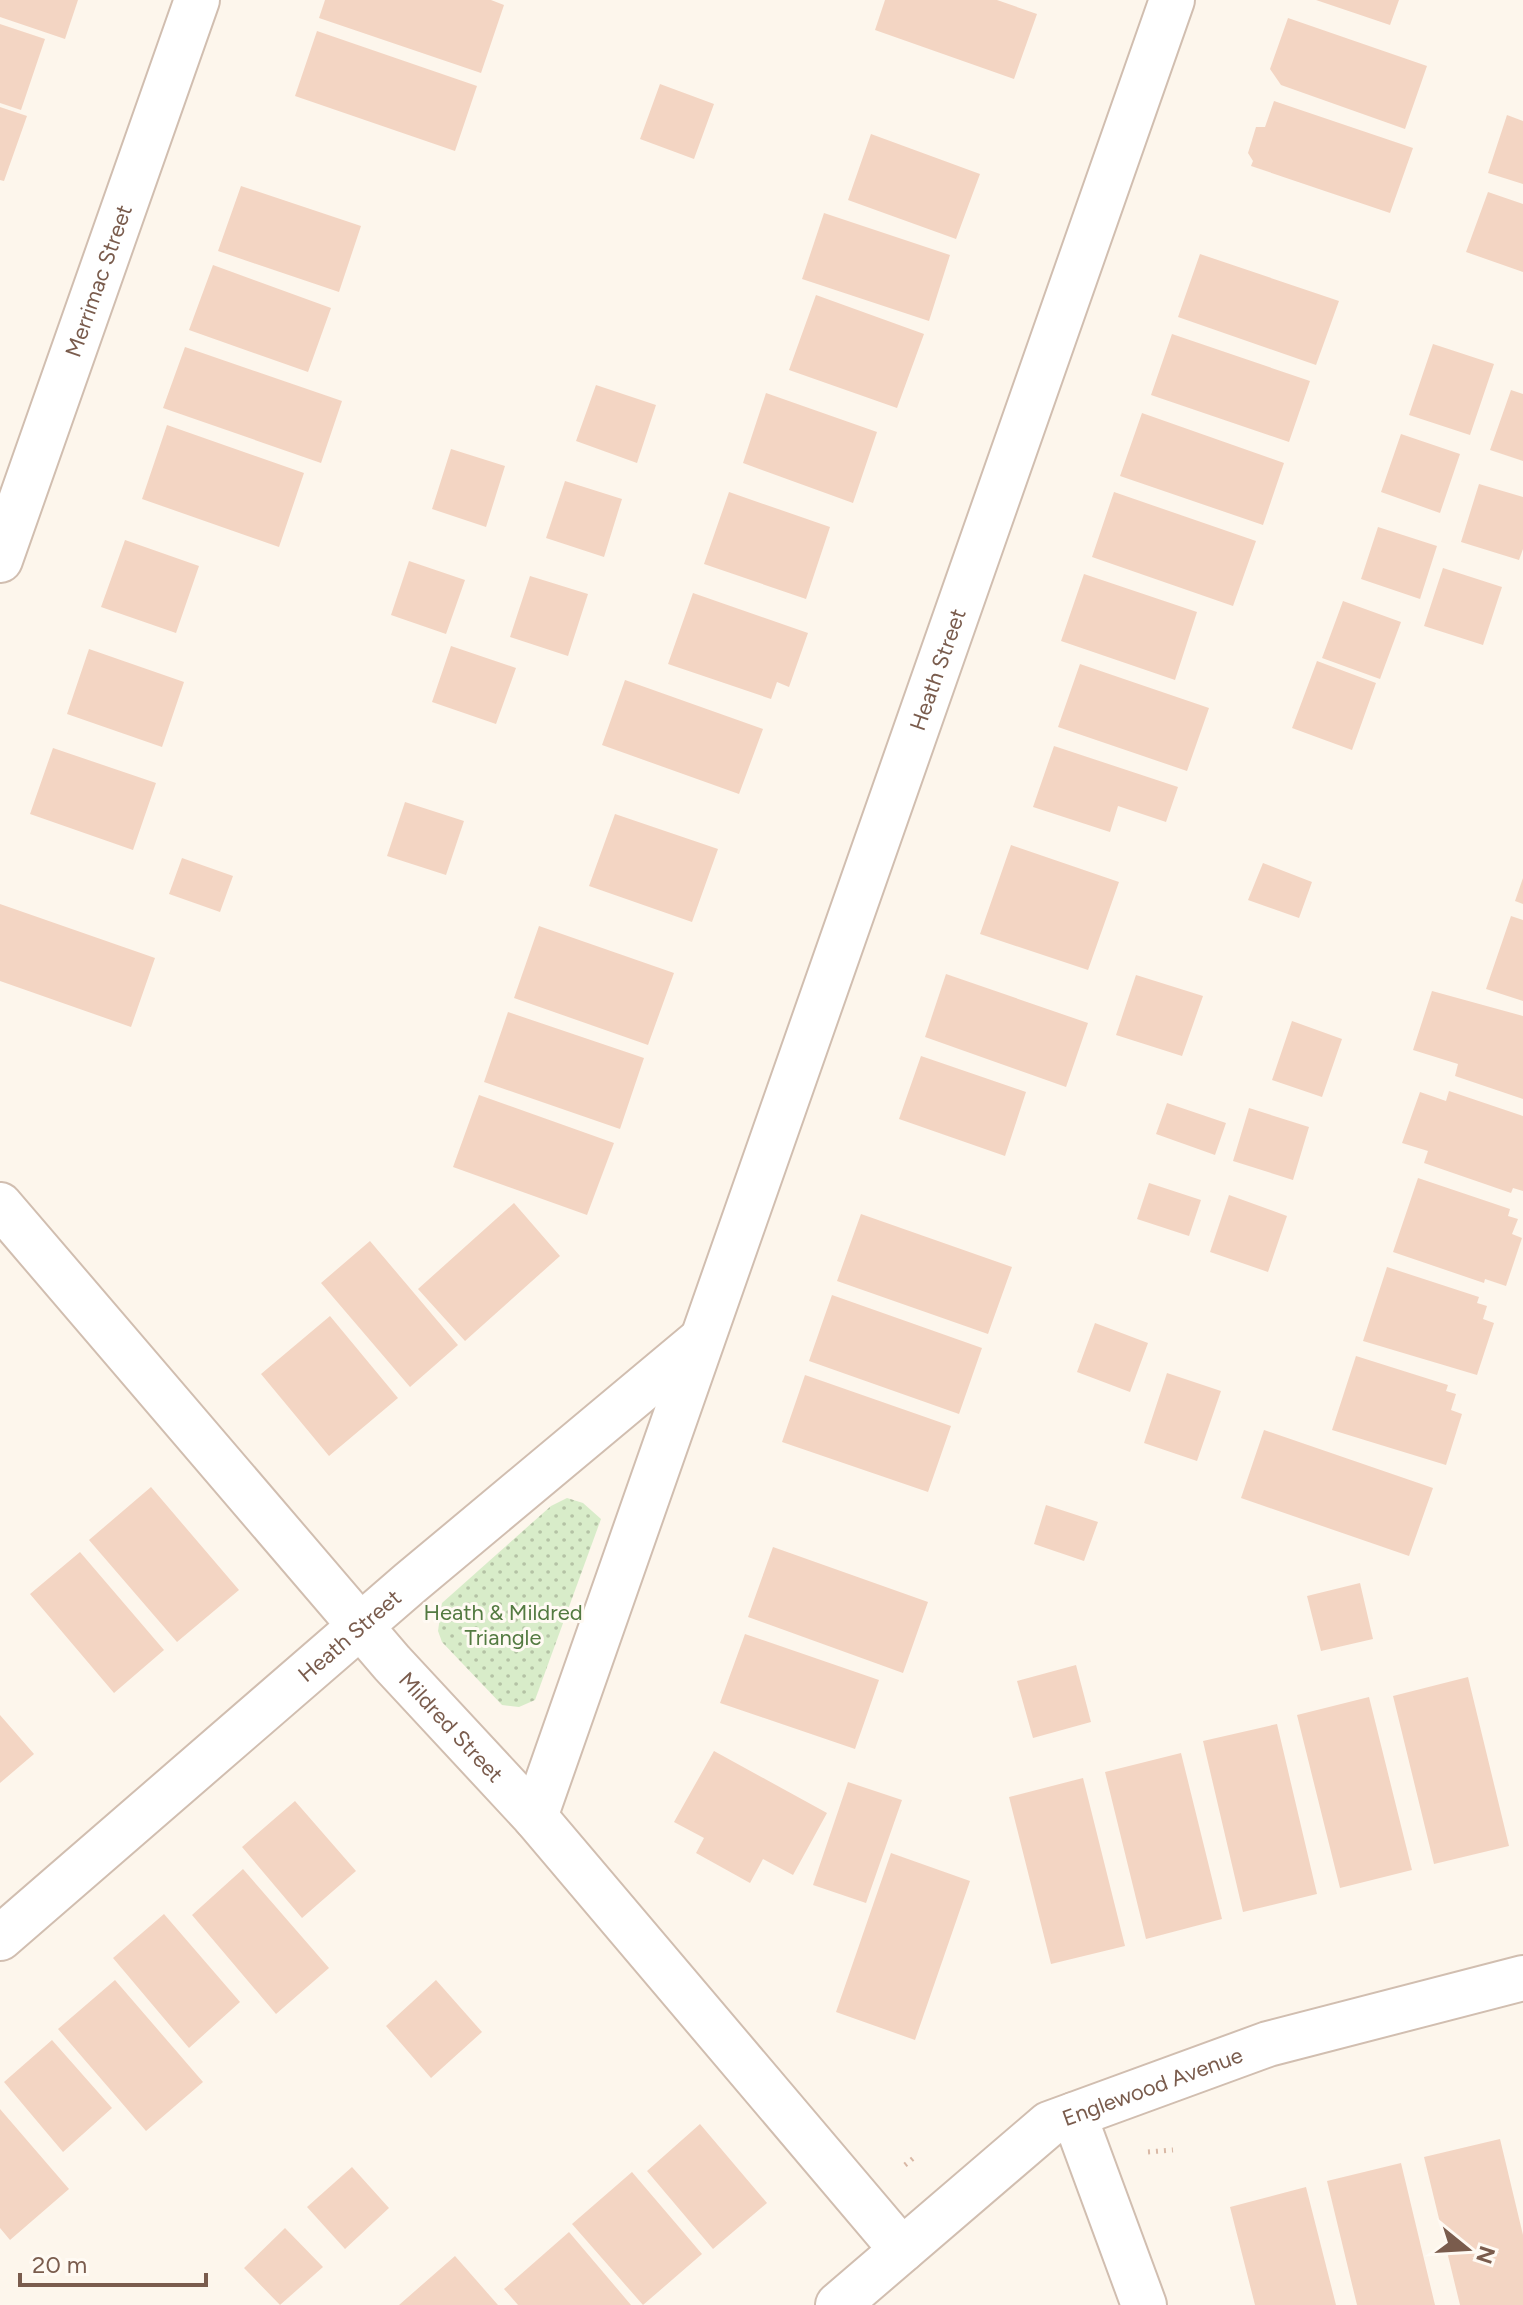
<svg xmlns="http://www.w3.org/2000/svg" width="1523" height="2305" font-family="Figtree,sans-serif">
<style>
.green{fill:url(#green-dots)}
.building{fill:#f3d5c3}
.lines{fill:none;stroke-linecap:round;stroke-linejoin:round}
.minor-casing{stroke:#d1beb0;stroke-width:48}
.path{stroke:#d9b8a5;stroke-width:5;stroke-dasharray:2 6;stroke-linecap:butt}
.minor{stroke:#fff;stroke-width:44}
.labels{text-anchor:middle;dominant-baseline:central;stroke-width:6;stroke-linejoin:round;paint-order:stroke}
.street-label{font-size:22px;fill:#7a5c4d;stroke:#fffaf3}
.park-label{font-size:22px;fill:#537a41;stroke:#fffaf3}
</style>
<defs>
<pattern id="green-dots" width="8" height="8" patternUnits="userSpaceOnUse" patternTransform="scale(2)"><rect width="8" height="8" fill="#d8ecc9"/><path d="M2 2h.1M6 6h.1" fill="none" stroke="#b4c2a5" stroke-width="1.8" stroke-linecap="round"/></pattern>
</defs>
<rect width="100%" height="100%" fill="#fdf6ec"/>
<path class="green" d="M 567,1498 L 583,1503 L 601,1519 L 535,1700 L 519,1707 L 502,1705 L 442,1642 L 438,1631 L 442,1603 L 551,1506 Z"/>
<path class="building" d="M 0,0 L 78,0 L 65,39 L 0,17 Z
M 325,0 L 491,0 L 504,5 L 481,73 L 319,18 Z
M 885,0 L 997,0 L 1037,14 L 1014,79 L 875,30 Z
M 1316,0 L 1399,0 L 1390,25 Z
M 1288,18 L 1427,66 L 1405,129 L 1281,85 L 1270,69 Z
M 0,24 L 45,39 L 21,110 L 0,103 Z
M 317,31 L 477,86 L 455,151 L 295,96 Z
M 660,84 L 714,104 L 694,159 L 640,139 Z
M 1274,101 L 1413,148 L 1390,213 L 1251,166 L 1253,161 L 1248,153 L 1256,127 L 1265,127 Z
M 0,107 L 27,116 L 4,181 L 0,180 Z
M 1507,115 L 1523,121 L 1523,184 L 1488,173 Z
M 871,134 L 980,174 L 956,239 L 848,200 Z
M 241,186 L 361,226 L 339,292 L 218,251 Z
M 1488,192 L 1523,204 L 1523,272 L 1466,252 Z
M 824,213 L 950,255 L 929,321 L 802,279 Z
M 1200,254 L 1339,301 L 1316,365 L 1178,317 Z
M 213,265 L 331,308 L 308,372 L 189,330 Z
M 816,295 L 924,334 L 897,408 L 789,370 Z
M 1172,334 L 1310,381 L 1289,442 L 1151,395 Z
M 1433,344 L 1494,364 L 1470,435 L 1409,415 Z
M 185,347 L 342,401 L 321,463 L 163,408 Z
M 596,385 L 656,405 L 637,463 L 576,441 Z
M 1511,390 L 1523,394 L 1523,461 L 1490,450 Z
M 766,393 L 877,432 L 853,503 L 743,463 Z
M 1142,413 L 1284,463 L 1263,525 L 1120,476 Z
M 167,425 L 304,473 L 279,547 L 142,499 Z
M 1401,434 L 1460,454 L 1440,513 L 1381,492 Z
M 451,449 L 505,466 L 486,527 L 432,509 Z
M 565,481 L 622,499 L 604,557 L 546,538 Z
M 1479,484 L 1523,497 L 1523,549 L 1519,560 L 1461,542 Z
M 729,492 L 830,527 L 806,599 L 704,564 Z
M 1114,492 L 1256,541 L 1233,606 L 1092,557 Z
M 1378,527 L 1437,546 L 1420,599 L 1361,579 Z
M 125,540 L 199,566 L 176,633 L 101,607 Z
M 409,561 L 465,580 L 446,634 L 391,615 Z
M 1443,568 L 1502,587 L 1483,645 L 1424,626 Z
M 1084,574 L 1197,612 L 1175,680 L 1061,641 Z
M 530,576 L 588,594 L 568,656 L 510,637 Z
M 693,593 L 808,633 L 789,687 L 777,682 L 771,699 L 668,664 Z
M 1343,601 L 1401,622 L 1380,679 L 1322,658 Z
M 451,646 L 516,668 L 496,724 L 432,702 Z
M 89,649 L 184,682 L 162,747 L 67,714 Z
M 1317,661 L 1376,683 L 1352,750 L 1292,728 Z
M 1080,664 L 1209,708 L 1187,771 L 1058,727 Z
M 625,680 L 763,729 L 739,794 L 602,745 Z
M 1054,746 L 1178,787 L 1166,822 L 1118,806 L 1110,832 L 1033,807 Z
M 53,748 L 156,783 L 133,850 L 30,814 Z
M 405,802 L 464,821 L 446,875 L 387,856 Z
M 615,814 L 718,849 L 692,922 L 589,886 Z
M 1011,845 L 1119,882 L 1088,970 L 980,934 Z
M 182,858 L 233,876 L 220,912 L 169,894 Z
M 1263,863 L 1312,882 L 1299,918 L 1248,900 Z
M 1523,878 L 1523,904 L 1515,901 Z
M 0,904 L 155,958 L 131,1027 L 0,981 Z
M 1511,916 L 1523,920 L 1523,1001 L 1486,989 Z
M 539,926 L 674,973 L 648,1045 L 514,998 Z
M 946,974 L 1088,1023 L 1066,1087 L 925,1037 Z
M 1136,975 L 1203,996 L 1182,1056 L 1116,1035 Z
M 1432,991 L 1523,1016 L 1523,1099 L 1455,1076 L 1458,1064 L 1413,1050 Z
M 508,1012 L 644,1058 L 620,1129 L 484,1082 Z
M 1292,1021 L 1342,1039 L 1322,1097 L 1272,1080 Z
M 921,1056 L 1026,1092 L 1005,1156 L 899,1119 Z
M 1449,1091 L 1523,1116 L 1523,1191 L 1513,1188 L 1511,1193 L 1424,1163 L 1428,1151 L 1402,1143 L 1420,1092 L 1446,1101 Z
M 479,1095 L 614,1143 L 587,1215 L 453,1167 Z
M 1167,1103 L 1226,1123 L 1215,1155 L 1156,1134 Z
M 1249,1108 L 1309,1127 L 1293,1180 L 1233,1161 Z
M 1418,1178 L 1510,1209 L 1508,1216 L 1518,1219 L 1512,1234 L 1522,1238 L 1506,1286 L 1485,1279 L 1484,1283 L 1393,1252 Z
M 1149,1183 L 1201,1200 L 1189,1236 L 1137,1219 Z
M 1229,1195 L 1287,1216 L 1268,1272 L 1210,1252 Z
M 514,1203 L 560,1256 L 465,1341 L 418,1289 Z
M 861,1214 L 1012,1267 L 988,1334 L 837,1281 Z
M 370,1241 L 458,1345 L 410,1387 L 321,1283 Z
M 1387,1267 L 1479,1297 L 1477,1303 L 1487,1306 L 1483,1319 L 1494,1323 L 1477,1375 L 1363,1341 Z
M 832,1295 L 982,1348 L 959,1414 L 809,1361 Z
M 330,1316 L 398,1398 L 329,1456 L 261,1374 Z
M 1095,1323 L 1148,1343 L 1130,1392 L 1077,1372 Z
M 1356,1356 L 1448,1385 L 1446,1391 L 1456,1394 L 1451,1410 L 1462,1414 L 1446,1465 L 1332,1430 Z
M 1167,1373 L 1221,1391 L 1197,1461 L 1144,1443 Z
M 805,1375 L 951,1426 L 928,1492 L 782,1442 Z
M 1264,1430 L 1433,1488 L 1409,1556 L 1241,1498 Z
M 151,1487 L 239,1590 L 177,1642 L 89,1540 Z
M 1046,1505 L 1098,1522 L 1084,1561 L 1034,1544 Z
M 773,1547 L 928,1602 L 903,1673 L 748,1617 Z
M 80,1552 L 164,1650 L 114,1693 L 30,1594 Z
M 1360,1583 L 1373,1639 L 1321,1651 L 1307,1596 Z
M 745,1634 L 879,1680 L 855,1749 L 720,1703 Z
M 1076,1665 L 1091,1722 L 1033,1738 L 1017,1681 Z
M 1468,1677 L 1509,1846 L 1434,1864 L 1393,1696 Z
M 1369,1697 L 1412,1870 L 1340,1888 L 1297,1715 Z
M 0,1715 L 34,1754 L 0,1783 Z
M 1277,1724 L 1317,1894 L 1243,1912 L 1203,1741 Z
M 714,1751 L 827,1813 L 793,1875 L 763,1859 L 750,1883 L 696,1853 L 704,1838 L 674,1822 Z
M 1181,1753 L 1222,1919 L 1146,1939 L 1105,1772 Z
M 1083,1778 L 1125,1946 L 1051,1964 L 1009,1797 Z
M 848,1782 L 902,1800 L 866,1903 L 813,1885 Z
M 295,1801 L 356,1871 L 302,1918 L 242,1847 Z
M 891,1853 L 970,1881 L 915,2040 L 836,2012 Z
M 243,1869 L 329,1968 L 276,2014 L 192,1915 Z
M 164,1914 L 240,2002 L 189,2048 L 113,1958 Z
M 115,1980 L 203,2082 L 146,2131 L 58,2029 Z
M 436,1980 L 482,2032 L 431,2078 L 386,2026 Z
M 52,2040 L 112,2108 L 63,2152 L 4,2082 Z
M 0,2109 L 69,2189 L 10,2240 L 0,2228 Z
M 700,2124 L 767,2203 L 713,2249 L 647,2171 Z
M 1500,2139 L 1523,2235 L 1523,2305 L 1460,2305 L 1424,2157 Z
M 1401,2163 L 1435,2305 L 1357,2305 L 1327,2181 Z
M 352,2167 L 389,2208 L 345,2249 L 307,2207 Z
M 632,2172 L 702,2254 L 643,2305 L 572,2224 Z
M 1306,2187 L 1336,2305 L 1255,2305 L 1230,2207 Z
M 285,2228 L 323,2267 L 280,2305 L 244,2268 Z
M 569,2232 L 631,2305 L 518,2305 L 504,2289 Z
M 455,2256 L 498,2305 L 399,2305 Z"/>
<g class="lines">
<g class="minor-casing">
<g id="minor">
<path id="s1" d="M 0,560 L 197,0"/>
<path id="s2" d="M 0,1205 L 392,1663 L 535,1817 L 902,2250"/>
<path id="s3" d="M 535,1817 L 1172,0"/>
<path id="s4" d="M 0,1938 L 410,1583 L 701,1340"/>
<path d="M 1074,2115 L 1144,2305"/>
<path id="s5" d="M 838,2305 L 1049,2124 L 1268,2044 L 1523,1978"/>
</g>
</g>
<path class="path" d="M 1148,2152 L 1173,2150
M 905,2165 L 916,2156"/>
<use href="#minor" class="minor"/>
</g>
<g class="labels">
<g class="street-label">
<text stroke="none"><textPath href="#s1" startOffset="296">Merrimac Street</textPath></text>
<text stroke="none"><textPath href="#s3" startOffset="1216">Heath Street</textPath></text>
<text stroke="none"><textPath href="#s4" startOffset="462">Heath Street</textPath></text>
<text stroke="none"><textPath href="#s2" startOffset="690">Mildred Street</textPath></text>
<text stroke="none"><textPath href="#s5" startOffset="388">Englewood Avenue</textPath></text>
</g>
<g class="park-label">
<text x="503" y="1612">Heath &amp; Mildred<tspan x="503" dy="25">Triangle</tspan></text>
</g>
</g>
<g transform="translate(1467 2249) rotate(108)" stroke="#fffaf3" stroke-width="6" paint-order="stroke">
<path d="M0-6L14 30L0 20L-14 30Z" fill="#7a5c4d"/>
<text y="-12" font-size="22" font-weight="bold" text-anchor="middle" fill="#7a5c4d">N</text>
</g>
<path d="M20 2273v12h186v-12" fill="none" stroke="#7a5c4d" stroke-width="4"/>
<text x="32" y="2273" font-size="24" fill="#7a5c4d" stroke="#fffaf3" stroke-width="6" paint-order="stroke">20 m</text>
</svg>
